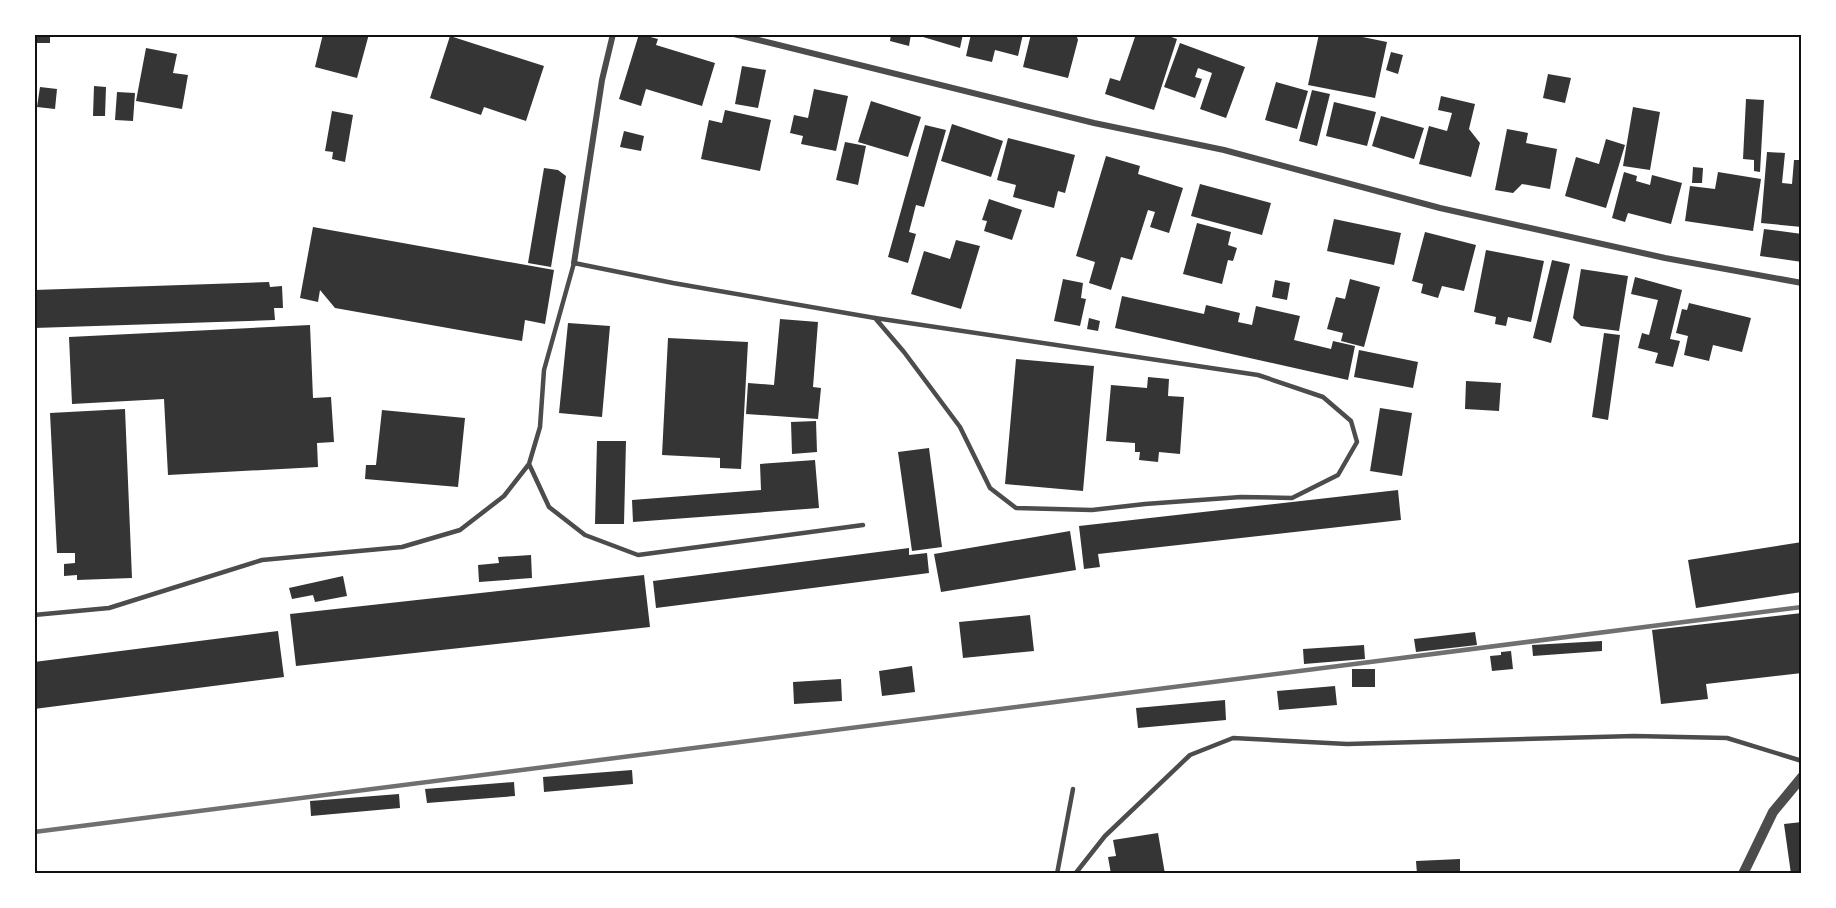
<svg xmlns="http://www.w3.org/2000/svg" width="1836" height="908" font-family="Roboto,sans-serif">
<style>
.building{fill:#353535}
.lines{fill:none;stroke-linecap:round;stroke-linejoin:round}
.service{stroke:#4c4c4c;stroke-width:4.5}
.minor{stroke:#4c4c4c;stroke-width:6}
.tertiary{stroke:#4c4c4c;stroke-width:10}
.rail{stroke:#707070;stroke-width:4.5}
.neatline{fill:none;stroke:#111;stroke-width:2}
</style>
<rect width="100%" height="100%" fill="#fff"/>
<path class="building" d="M 34,34 L 50,34 L 50,43 L 34,43 Z
M 323,34 L 369,34 L 357,78 L 315,67 Z
M 639,34 L 658,39 L 656,45 L 715,63 L 702,106 L 646,89 L 641,106 L 619,99 Z
M 891,34 L 911,34 L 909,46 L 890,41 Z
M 913,34 L 963,34 L 960,48 Z
M 971,34 L 1023,34 L 1018,56 L 995,50 L 992,62 L 966,56 Z
M 1031,34 L 1076,34 L 1078,40 L 1068,78 L 1023,67 Z
M 1136,34 L 1163,34 L 1177,39 L 1154,110 L 1105,94 L 1110,78 L 1120,81 Z
M 1319,34 L 1348,34 L 1387,42 L 1375,98 L 1308,85 Z
M 450,36 L 544,66 L 526,121 L 484,107 L 481,115 L 430,98 Z
M 1180,43 L 1245,67 L 1226,118 L 1200,109 L 1212,73 L 1198,68 L 1195,77 L 1202,79 L 1195,98 L 1164,87 Z
M 146,48 L 177,54 L 173,73 L 188,75 L 182,109 L 136,101 Z
M 1391,52 L 1403,55 L 1398,74 L 1386,70 Z
M 742,66 L 766,70 L 758,108 L 735,104 Z
M 1548,74 L 1571,78 L 1565,103 L 1543,98 Z
M 1276,82 L 1308,91 L 1297,129 L 1265,120 Z
M 94,86 L 106,87 L 105,116 L 93,116 Z
M 40,87 L 57,89 L 55,109 L 37,107 Z
M 814,89 L 848,96 L 836,151 L 801,144 L 803,136 L 790,133 L 794,115 L 808,118 Z
M 1312,90 L 1330,94 L 1317,146 L 1299,141 Z
M 117,92 L 135,93 L 133,121 L 115,120 Z
M 1441,96 L 1475,104 L 1469,129 L 1480,143 L 1471,177 L 1419,164 L 1429,126 L 1447,131 L 1452,113 L 1438,110 Z
M 1746,99 L 1764,100 L 1760,172 L 1754,171 L 1754,160 L 1743,159 Z
M 871,101 L 921,117 L 908,157 L 858,142 Z
M 1334,102 L 1376,112 L 1367,146 L 1326,136 Z
M 1633,107 L 1660,112 L 1650,170 L 1623,166 Z
M 725,110 L 771,120 L 760,171 L 701,159 L 709,120 L 722,123 Z
M 332,111 L 353,115 L 345,162 L 332,159 L 333,152 L 325,151 Z
M 1381,116 L 1424,128 L 1414,159 L 1372,146 Z
M 952,124 L 1003,141 L 991,177 L 941,161 Z
M 925,125 L 946,130 L 924,207 L 916,205 L 909,232 L 916,234 L 908,263 L 888,257 Z
M 1507,129 L 1528,133 L 1526,143 L 1557,149 L 1550,189 L 1522,184 L 1513,193 L 1495,190 Z
M 624,131 L 644,136 L 641,151 L 620,147 Z
M 1008,138 L 1075,155 L 1065,193 L 1058,191 L 1054,208 L 1013,197 L 1016,185 L 997,180 Z
M 1606,139 L 1625,145 L 1606,208 L 1565,196 L 1576,157 L 1599,164 Z
M 845,142 L 866,146 L 858,185 L 836,180 Z
M 1767,152 L 1785,153 L 1782,183 L 1792,184 L 1794,160 L 1802,160 L 1802,227 L 1761,223 Z
M 1106,156 L 1140,166 L 1138,174 L 1183,188 L 1169,233 L 1150,227 L 1155,212 L 1148,210 L 1132,260 L 1121,257 L 1111,290 L 1089,283 L 1095,262 L 1076,256 Z
M 1693,167 L 1703,168 L 1702,183 L 1692,183 Z
M 544,168 L 558,170 L 566,176 L 551,267 L 528,263 Z
M 1624,172 L 1637,176 L 1636,181 L 1650,185 L 1652,175 L 1682,183 L 1671,224 L 1628,213 L 1625,222 L 1612,218 Z
M 1718,172 L 1761,179 L 1753,231 L 1685,221 L 1690,186 L 1715,189 Z
M 1200,184 L 1271,203 L 1262,235 L 1191,216 Z
M 989,199 L 1022,210 L 1012,240 L 984,231 L 987,221 L 982,220 Z
M 1334,219 L 1401,233 L 1394,265 L 1327,251 Z
M 1197,223 L 1231,232 L 1228,245 L 1237,248 L 1233,261 L 1228,260 L 1222,284 L 1183,274 Z
M 313,227 L 554,270 L 545,324 L 525,320 L 522,341 L 335,308 L 320,290 L 318,302 L 300,298 Z
M 1764,229 L 1802,234 L 1802,262 L 1760,256 Z
M 1425,232 L 1476,245 L 1464,291 L 1442,286 L 1438,298 L 1421,293 L 1423,284 L 1412,281 Z
M 956,240 L 980,246 L 961,309 L 911,294 L 924,251 L 950,259 Z
M 1486,250 L 1544,261 L 1531,322 L 1508,317 L 1506,326 L 1495,324 L 1496,317 L 1474,312 Z
M 1552,260 L 1570,264 L 1551,343 L 1533,338 Z
M 1581,269 L 1628,276 L 1619,331 L 1581,326 L 1573,318 Z
M 1635,277 L 1682,290 L 1670,339 L 1680,341 L 1673,367 L 1655,363 L 1658,353 L 1638,348 L 1642,333 L 1649,335 L 1658,300 L 1631,294 Z
M 1063,279 L 1083,283 L 1081,298 L 1086,299 L 1080,326 L 1054,321 Z
M 1350,279 L 1380,287 L 1364,347 L 1341,341 L 1343,333 L 1327,329 L 1336,297 L 1345,299 Z
M 1275,280 L 1290,283 L 1287,300 L 1272,297 Z
M 269,282 L 270,287 L 282,286 L 283,308 L 274,308 L 275,320 L 34,328 L 34,290 Z
M 1122,296 L 1204,314 L 1206,305 L 1240,313 L 1238,322 L 1252,325 L 1256,306 L 1300,316 L 1294,340 L 1331,349 L 1333,341 L 1355,346 L 1348,380 L 1115,328 Z
M 1689,303 L 1751,318 L 1742,352 L 1713,345 L 1709,361 L 1684,355 L 1688,336 L 1676,333 L 1682,309 L 1687,310 Z
M 1089,318 L 1100,321 L 1098,331 L 1087,329 Z
M 780,319 L 818,322 L 813,387 L 821,388 L 818,419 L 746,414 L 748,383 L 774,385 Z
M 568,323 L 610,326 L 602,417 L 559,413 Z
M 310,325 L 313,398 L 331,397 L 334,442 L 317,443 L 318,467 L 168,475 L 164,399 L 72,404 L 69,337 Z
M 1604,333 L 1620,335 L 1608,420 L 1592,417 Z
M 668,338 L 748,342 L 741,469 L 720,468 L 720,458 L 662,455 Z
M 1359,350 L 1418,362 L 1413,388 L 1354,377 Z
M 1016,359 L 1094,366 L 1083,491 L 1005,484 Z
M 1148,377 L 1169,379 L 1168,396 L 1184,397 L 1180,454 L 1159,452 L 1158,462 L 1139,460 L 1140,452 L 1135,452 L 1135,443 L 1106,441 L 1111,385 L 1147,388 Z
M 1466,381 L 1501,383 L 1499,411 L 1465,409 Z
M 1380,408 L 1412,413 L 1402,476 L 1370,471 Z
M 125,409 L 132,578 L 77,580 L 77,575 L 64,576 L 64,564 L 75,563 L 75,553 L 57,553 L 50,413 Z
M 382,410 L 465,418 L 458,487 L 365,479 L 366,465 L 376,465 Z
M 816,421 L 817,452 L 792,454 L 791,422 Z
M 597,441 L 626,441 L 624,524 L 595,524 Z
M 929,448 L 942,547 L 912,551 L 898,452 Z
M 815,460 L 819,508 L 633,522 L 632,500 L 761,490 L 760,464 Z
M 1398,490 L 1401,520 L 1098,554 L 1100,567 L 1084,569 L 1079,526 Z
M 1070,531 L 1076,570 L 941,592 L 934,554 Z
M 1802,542 L 1802,592 L 1696,608 L 1688,560 Z
M 909,548 L 909,555 L 927,553 L 929,573 L 656,608 L 653,581 Z
M 531,555 L 532,578 L 479,582 L 478,565 L 499,563 L 498,557 Z
M 644,575 L 650,627 L 296,666 L 290,614 Z
M 343,576 L 347,596 L 315,602 L 313,595 L 292,599 L 289,588 Z
M 1802,613 L 1802,673 L 1706,684 L 1708,699 L 1661,704 L 1652,630 Z
M 1030,615 L 1034,651 L 963,658 L 959,622 Z
M 278,631 L 284,677 L 34,709 L 34,662 Z
M 1475,632 L 1477,645 L 1416,652 L 1414,639 Z
M 1602,641 L 1602,651 L 1533,656 L 1532,645 Z
M 1364,645 L 1365,659 L 1304,664 L 1303,649 Z
M 1511,651 L 1513,669 L 1492,671 L 1490,656 L 1501,655 L 1501,652 Z
M 912,666 L 915,692 L 882,696 L 879,671 Z
M 1352,669 L 1375,669 L 1375,687 L 1352,687 Z
M 841,679 L 842,701 L 794,704 L 793,682 Z
M 1335,686 L 1337,705 L 1279,710 L 1277,691 Z
M 1225,700 L 1226,720 L 1138,728 L 1136,708 Z
M 632,770 L 633,784 L 544,792 L 543,777 Z
M 514,782 L 515,796 L 427,803 L 425,789 Z
M 399,794 L 400,808 L 311,816 L 310,801 Z
M 1802,822 L 1802,874 L 1791,874 L 1784,824 Z
M 1158,833 L 1165,874 L 1111,874 L 1108,857 L 1116,856 L 1113,840 Z
M 1460,859 L 1460,874 L 1417,874 L 1416,861 Z"/>
<g class="lines">
<path class="service" d="M 529,464 L 549,507 L 585,535 L 638,555 L 863,525
M 34,615 L 109,608 L 262,560 L 402,547 L 460,530 L 504,496 L 529,464 L 540,427 L 544,370 L 574,263 L 673,283 L 875,318 L 1258,375 L 1323,397 L 1351,421 L 1357,442 L 1338,475 L 1292,498 L 1241,497 L 1145,504 L 1092,510 L 1016,508 L 990,488 L 960,427 L 904,352 L 875,318
M 1057,874 L 1073,789
M 1075,874 L 1105,836 L 1190,755 L 1233,738 L 1347,744 L 1634,736 L 1727,738 L 1802,761"/>
<path class="minor" d="M 734,34 L 1094,123 L 1224,150 L 1440,208 L 1665,258 L 1802,283
M 574,263 L 602,80 L 613,34"/>
<path class="tertiary" d="M 1743,874 L 1773,812 L 1802,777"/>
<path class="rail" d="M 34,832 L 1802,607"/>
</g>
<rect width="1836" height="908" fill="none" stroke="#ffffff" stroke-width="72"/>
<rect x="36" y="36" width="1764" height="836" class="neatline"/>
</svg>
